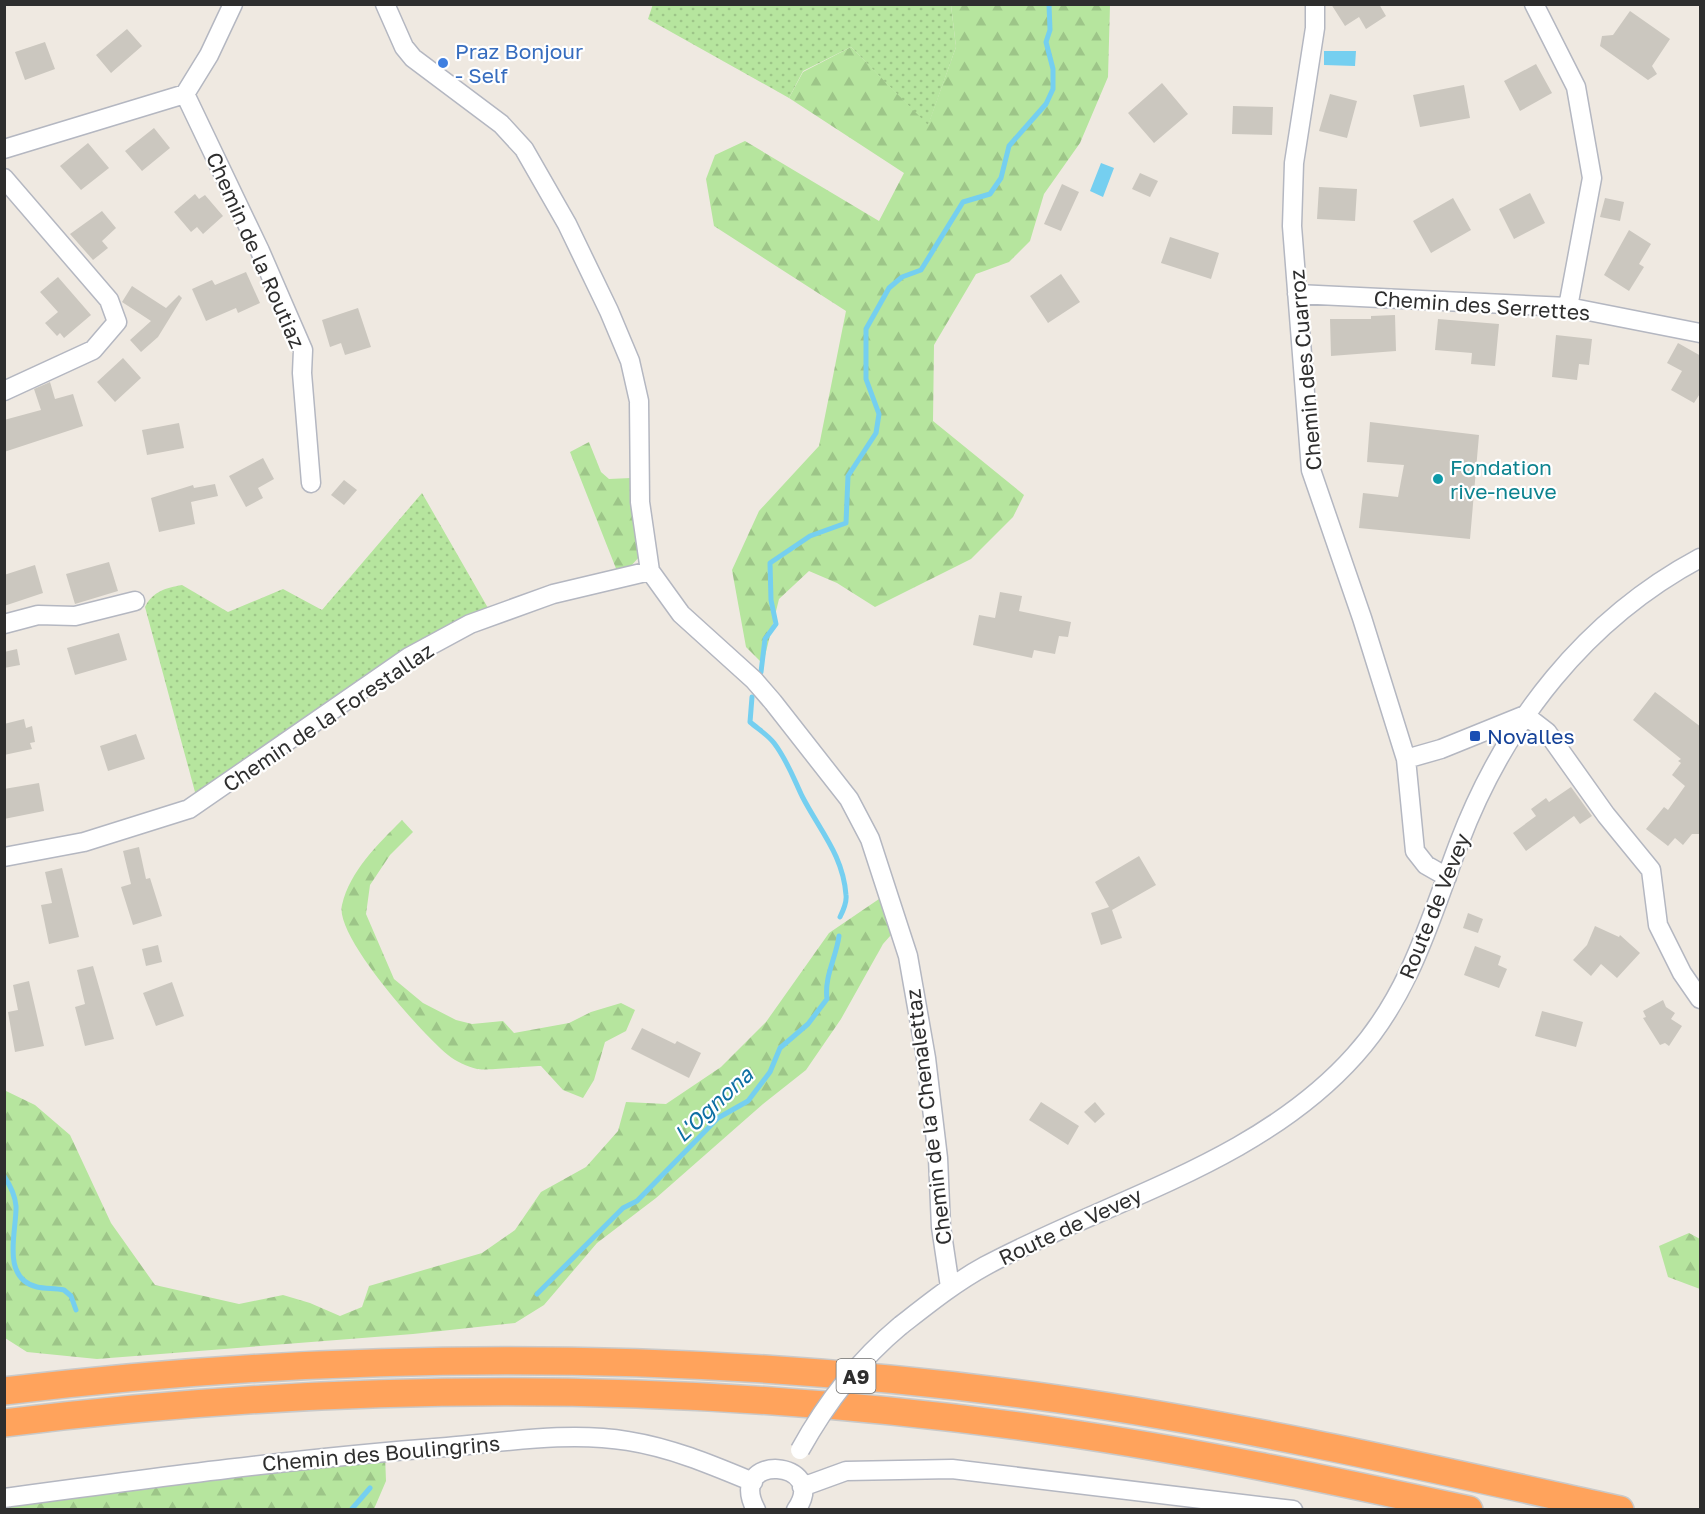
<svg xmlns="http://www.w3.org/2000/svg" width="1705" height="1514" font-family="'Golos Text',sans-serif">
<style>
.grass{fill:url(#grass-dots)}
.forest{fill:url(#forest-firs)}
.water{fill:#75cff0}
.lines{fill:none;stroke-linecap:round;stroke-linejoin:round}
.stream{stroke:#75cff0;stroke-width:5}
.building{fill:#cbc7bf}
.minor-casing{stroke:#b4b7c1;stroke-width:21}
.highway-casing{stroke:#c9c9c9;stroke-width:30}
.minor{stroke:#fff;stroke-width:18}
.highway{stroke:#ffa35c;stroke-width:27}
.minor-bridge-casing{stroke:#b4b7c1;stroke-width:21;stroke-linecap:butt}
.minor-bridge{stroke:#fff;stroke-width:18}
.shop-dot{fill:#3f7fe0;stroke:#fff;stroke-width:2}
.culture-dot{fill:#0f9aa8;stroke:#fff;stroke-width:2}
.transit-dot{fill:#1a4fb4;stroke:#fff;stroke-width:2}
.labels{text-anchor:middle;dominant-baseline:central;stroke-width:4.5;stroke-linejoin:round;paint-order:stroke}
.shield{fill:#fff;stroke:#6d6d6d;stroke-width:1.5}
.shield-label{font-size:20px;font-weight:bold;fill:#2e2e2e}
.shop-label{font-size:21px;fill:#366cbe;stroke:#fff;text-anchor:start}
.street-label{font-size:21px;fill:#2e2e2e;stroke:#fff}
.culture-label{font-size:21px;fill:#0d838f;stroke:#fff;text-anchor:start}
.transit-label{font-size:21px;fill:#164399;stroke:#fff;text-anchor:start}
.water-label{font-size:22px;font-style:italic;fill:#0d6fa3;stroke:#fff}
</style>
<defs>
<pattern id="grass-dots" width="8" height="8" patternUnits="userSpaceOnUse" patternTransform="scale(1.5)"><rect width="8" height="8" fill="#b6e59e"/><path d="M2 2h.1M6 6h.1" fill="none" stroke="#9dc588" stroke-width="1.8" stroke-linecap="round"/></pattern>
<pattern id="forest-firs" width="22" height="20" patternUnits="userSpaceOnUse" patternTransform="scale(1.5)"><rect width="22" height="20" fill="#b6e59e"/><path d="M5 1l3.5 6h-7zM16 11l3.5 6h-7z" fill="#9dc588"/></pattern>
</defs>
<rect width="100%" height="100%" fill="#efe9e1"/>
<path class="grass" d="M 653,4 L 951,5 L 956,47 L 928,126 L 851,47 L 803,71 L 789,98 L 648,19 Z
M 422,493 L 488,608 L 419,645 L 409,646 L 205,792 L 195,792 L 145,607 C 153,591 166,588 182,585 L 228,612 L 283,589 L 322,610 Z"/>
<path class="forest" d="M 951,5 L 1110,5 L 1108,77 L 1080,143 L 1044,194 L 1030,241 L 1009,262 L 976,274 L 934,345 L 933,421 L 1024,495 L 1013,517 L 971,559 L 875,607 L 837,583 L 809,571 L 779,599 L 763,664 L 746,647 L 732,570 L 759,511 L 819,446 L 846,311 L 714,226 L 706,179 L 715,155 L 745,141 L 879,221 L 904,173 L 789,98 L 803,72 L 851,47 L 928,125 L 956,47 Z
M 589,442 L 601,472 L 609,479 L 631,478 L 636,481 L 640,556 L 630,567 L 617,571 L 570,452 Z
M 402,820 L 413,832 L 390,855 L 370,885 L 366,914 L 394,979 L 423,1003 L 456,1020 L 472,1024 L 503,1021 L 514,1033 L 569,1023 L 591,1012 L 621,1003 L 635,1010 L 626,1031 L 605,1042 L 594,1080 L 583,1098 L 563,1090 L 541,1066 C 528,1066 485,1071 477,1069 C 468,1067 455,1061 448,1055 C 423,1035 334,936 342,905 C 350,871 378,844 402,820 Z
M 879,899 L 899,926 L 883,944 L 841,1019 L 806,1070 L 763,1104 L 656,1198 L 597,1243 L 544,1305 L 515,1323 L 413,1334 L 97,1359 L 27,1352 L 5,1338 L 4,1090 L 35,1105 L 70,1135 L 111,1223 L 155,1285 L 239,1304 L 283,1295 L 310,1303 L 340,1316 L 362,1307 L 369,1286 L 482,1253 L 515,1230 L 541,1192 L 586,1167 L 618,1131 L 626,1102 L 666,1104 L 721,1067 L 766,1022 L 829,933 Z
M 1689,1233 L 1700,1239 L 1700,1289 L 1668,1277 L 1659,1246 Z
M 385,1455 L 386,1481 L 374,1509 L 5,1510 L 4,1507 Z"/>
<path class="water" d="M 1324,51 L 1356,51 L 1355,66 L 1324,65 Z
M 1101,163 L 1114,168 L 1103,197 L 1090,191 Z"/>
<g class="lines">
<path class="stream" d="M 761,672 L 765,639 L 776,624 L 771,600 L 770,563 L 810,536 L 846,523 L 848,476 L 876,433 L 879,414 L 866,379 L 866,329 L 889,288 L 902,277 L 921,270 L 963,202 L 990,194 L 1001,178 L 1009,146 L 1046,104 L 1053,89 L 1053,69 L 1046,42 L 1050,30 L 1049,4
M 752,697 L 750,722 C 758,729 768,735 774,743 C 787,760 793,777 802,796 C 820,831 843,855 846,895 C 847,902 843,911 840,917
M 4,1176 C 10,1185 15,1194 16,1206 C 17,1230 0,1278 37,1287 C 46,1289 55,1288 64,1290 L 71,1296 L 76,1310
M 537,1294 L 623,1208 L 637,1201 L 718,1118 L 748,1101 L 770,1072 L 780,1048 L 808,1024 L 827,999 C 824,977 836,958 839,936
M 351,1510 L 370,1488"/>
</g>
<path class="building" d="M 1331,4 L 1379,4 L 1386,16 L 1366,29 L 1359,17 L 1345,26 Z
M 1630,11 L 1670,39 L 1652,66 L 1657,74 L 1648,80 L 1600,46 L 1602,36 L 1613,35 Z
M 127,29 L 142,46 L 111,73 L 96,55 Z
M 45,42 L 55,69 L 25,80 L 15,52 Z
M 1536,64 L 1552,93 L 1520,111 L 1504,81 Z
M 1162,83 L 1188,114 L 1154,143 L 1128,113 Z
M 1464,85 L 1470,118 L 1420,127 L 1413,95 Z
M 1330,94 L 1357,101 L 1347,138 L 1319,131 Z
M 1233,106 L 1273,107 L 1272,135 L 1232,134 Z
M 154,128 L 170,148 L 142,171 L 125,151 Z
M 88,143 L 109,168 L 81,190 L 60,166 Z
M 1140,173 L 1158,181 L 1150,197 L 1132,189 Z
M 1062,184 L 1079,192 L 1061,231 L 1044,224 Z
M 1319,187 L 1357,189 L 1355,221 L 1317,219 Z
M 1530,193 L 1545,223 L 1514,239 L 1499,209 Z
M 195,194 L 199,199 L 205,195 L 223,216 L 203,234 L 197,227 L 191,232 L 174,212 Z
M 1453,198 L 1471,230 L 1431,253 L 1413,221 Z
M 1605,198 L 1624,202 L 1620,221 L 1600,217 Z
M 102,211 L 116,228 L 102,241 L 108,248 L 93,260 L 70,234 Z
M 1629,230 L 1651,244 L 1639,264 L 1644,267 L 1629,291 L 1604,275 Z
M 1170,237 L 1219,253 L 1211,279 L 1161,263 Z
M 246,272 L 260,303 L 238,313 L 236,308 L 206,321 L 192,289 L 212,280 L 215,285 Z
M 1061,274 L 1080,302 L 1048,323 L 1030,296 Z
M 58,277 L 91,315 L 64,338 L 60,333 L 57,336 L 45,323 L 58,312 L 40,292 Z
M 132,286 L 166,308 L 179,295 L 182,298 L 158,337 L 141,352 L 130,340 L 151,321 L 122,302 Z
M 358,308 L 371,347 L 345,355 L 341,343 L 330,347 L 322,320 Z
M 1395,315 L 1396,351 L 1331,356 L 1330,319 L 1371,319 L 1371,316 Z
M 1438,319 L 1499,324 L 1495,366 L 1471,364 L 1472,353 L 1435,350 Z
M 1556,335 L 1592,339 L 1589,365 L 1579,364 L 1577,380 L 1552,377 Z
M 1678,343 L 1701,356 L 1701,392 L 1694,403 L 1671,390 L 1682,371 L 1667,363 Z
M 123,358 L 141,378 L 115,402 L 97,382 Z
M 50,382 L 55,399 L 73,394 L 83,426 L 4,452 L 4,420 L 41,410 L 34,389 Z
M 1370,422 L 1479,435 L 1470,539 L 1359,528 L 1363,493 L 1398,497 L 1404,465 L 1367,462 Z
M 179,423 L 184,448 L 147,455 L 142,430 Z
M 263,458 L 274,479 L 258,488 L 263,498 L 246,507 L 229,476 Z
M 344,480 L 357,490 L 344,505 L 331,495 Z
M 215,484 L 218,496 L 191,502 L 195,524 L 159,532 L 151,498 L 193,485 L 194,488 Z
M 109,562 L 118,591 L 75,604 L 66,574 Z
M 35,565 L 43,593 L 4,606 L 4,575 Z
M 1000,592 L 1022,596 L 1019,611 L 1071,622 L 1068,637 L 1059,636 L 1055,654 L 1034,650 L 1032,658 L 973,645 L 979,615 L 995,618 Z
M 119,633 L 127,660 L 75,675 L 67,648 Z
M 17,649 L 20,665 L 4,668 L 4,652 Z
M 1655,692 L 1701,727 L 1701,834 L 1692,834 L 1683,845 L 1675,838 L 1668,846 L 1646,829 L 1664,807 L 1668,810 L 1685,786 L 1672,775 L 1681,763 L 1678,761 L 1681,759 L 1633,720 Z
M 24,719 L 26,728 L 32,726 L 35,742 L 30,743 L 32,749 L 4,755 L 4,724 Z
M 136,734 L 145,759 L 108,771 L 100,746 Z
M 39,783 L 44,811 L 4,819 L 4,789 Z
M 1571,787 L 1592,816 L 1580,824 L 1574,816 L 1526,851 L 1513,833 L 1536,816 L 1531,809 L 1546,798 L 1549,802 Z
M 139,847 L 146,879 L 150,878 L 162,916 L 133,925 L 121,887 L 131,884 L 123,851 Z
M 1139,856 L 1156,885 L 1112,910 L 1122,938 L 1101,945 L 1091,913 L 1109,907 L 1095,882 Z
M 62,868 L 79,937 L 49,944 L 41,905 L 52,903 L 45,872 Z
M 1468,913 L 1483,919 L 1478,933 L 1463,928 Z
M 1595,926 L 1619,937 L 1620,935 L 1640,953 L 1617,978 L 1601,964 L 1591,976 L 1573,960 L 1587,945 Z
M 158,945 L 162,962 L 146,966 L 142,949 Z
M 1475,946 L 1501,956 L 1498,965 L 1507,969 L 1499,988 L 1464,975 Z
M 93,966 L 114,1039 L 85,1046 L 75,1007 L 85,1004 L 77,970 Z
M 29,981 L 44,1046 L 15,1052 L 8,1012 L 18,1010 L 13,985 Z
M 172,982 L 184,1016 L 156,1026 L 143,993 Z
M 1663,1000 L 1666,1007 L 1675,1013 L 1671,1019 L 1682,1026 L 1669,1046 L 1665,1043 L 1660,1045 L 1643,1018 L 1646,1017 L 1643,1011 Z
M 1542,1011 L 1583,1022 L 1576,1047 L 1535,1036 Z
M 642,1028 L 675,1044 L 677,1041 L 701,1053 L 689,1078 L 631,1049 Z
M 1041,1102 L 1079,1126 L 1068,1145 L 1029,1120 Z
M 1095,1102 L 1105,1114 L 1095,1123 L 1084,1112 Z"/>
<g class="lines">
<g class="minor-casing">
<path id="minor" d="M 385,4 L 404,47 L 413,58 L 501,124 L 524,149 L 567,224 L 609,311 L 630,361 L 639,401 L 640,502 L 650,571 L 681,614 L 754,680 L 773,702 L 849,799 L 870,839 L 908,956 L 926,1058 L 938,1158 L 941,1227 L 950,1287
M 1315,4 L 1315,28 L 1294,163 L 1292,226 L 1311,470 L 1362,618 L 1406,759 L 1415,851 L 1426,865 L 1447,877
M 1534,4 L 1576,87 L 1592,178 L 1568,307
M 185,94 L 260,251 L 303,350 L 302,373 L 311,483
M 4,149 L 185,94 L 209,55 L 233,4
M 4,178 L 109,300 L 117,322 L 93,350 L 4,391
M 1297,294 L 1568,307 L 1700,333
M 4,624 L 38,615 L 75,616 L 135,601
M 1525,715 L 1547,732 L 1606,815 L 1651,870 L 1658,925 L 1682,973 L 1700,999
M 1406,759 L 1441,749 L 1525,715
M 4,857 L 84,842 L 189,809 L 409,657 L 470,624 L 553,594 L 650,571
M 900,1326 C 927,1305 954,1283 985,1266 C 1108,1200 1259,1163 1355,1055 C 1410,994 1431,917 1459,843 C 1505,722 1586,619 1700,558
M 802,1487 L 846,1471 L 952,1469 L 1293,1510
M 4,1498 C 152,1478 299,1458 447,1447 C 506,1442 569,1431 628,1441 C 672,1448 712,1465 753,1482
M 756,1510 C 725,1451 831,1460 796,1510"/>
</g>
<g class="highway-casing">
<path id="highway" d="M 4,1391 C 355,1349 708,1350 1058,1399 C 1247,1426 1434,1469 1620,1510
M 4,1423 C 352,1380 707,1381 1054,1431 C 1194,1451 1331,1480 1469,1510"/>
</g>
<use href="#minor" class="minor"/>
<use href="#highway" class="highway"/>
<g class="minor-bridge-casing">
<path id="minor-bridge" d="M 800,1450 C 826,1403 858,1361 900,1326"/>
</g>
<use href="#minor-bridge" class="minor-bridge"/>
</g>
<circle class="shop-dot" cx="443" cy="63" r="6"/>
<circle class="culture-dot" cx="1438" cy="479" r="6"/>
<rect class="transit-dot" x="1469" y="730" width="12" height="12" rx="3"/>
<g class="labels">
<rect class="shield" x="836.5" y="1359" width="39" height="34" rx="4.5"/>
<g class="shield-label">
<text x="856" y="1376">A9</text>
</g>
<g class="shop-label">
<text x="455" y="51">Praz Bonjour<tspan x="455" dy="24">- Self</tspan></text>
</g>
<g class="street-label">
<text transform="translate(256 250) rotate(66)">Chemin de la Routiaz</text>
<text transform="translate(1482 305) rotate(4)">Chemin des Serrettes</text>
<text transform="translate(1305 370) rotate(-95)">Chemin des Cuarroz</text>
<text transform="translate(328 717) rotate(-34)">Chemin de la Forestallaz</text>
<text transform="translate(1434 906) rotate(-68)">Route de Vevey</text>
<text transform="translate(928 1117) rotate(-97)">Chemin de la Chenalettaz</text>
<text transform="translate(1070 1226) rotate(-25)">Route de Vevey</text>
<text transform="translate(381 1453) rotate(-5)">Chemin des Boulingrins</text>
</g>
<g class="culture-label">
<text x="1450" y="467">Fondation<tspan x="1450" dy="24">rive-neuve</tspan></text>
</g>
<g class="transit-label">
<text x="1487" y="736">Novalles</text>
</g>
<g class="water-label">
<text transform="translate(713 1104) rotate(-43)">L'Ognona</text>
</g>
</g>
<rect width="1705" height="1514" fill="none" stroke="#2e2e2e" stroke-width="12"/>
</svg>
